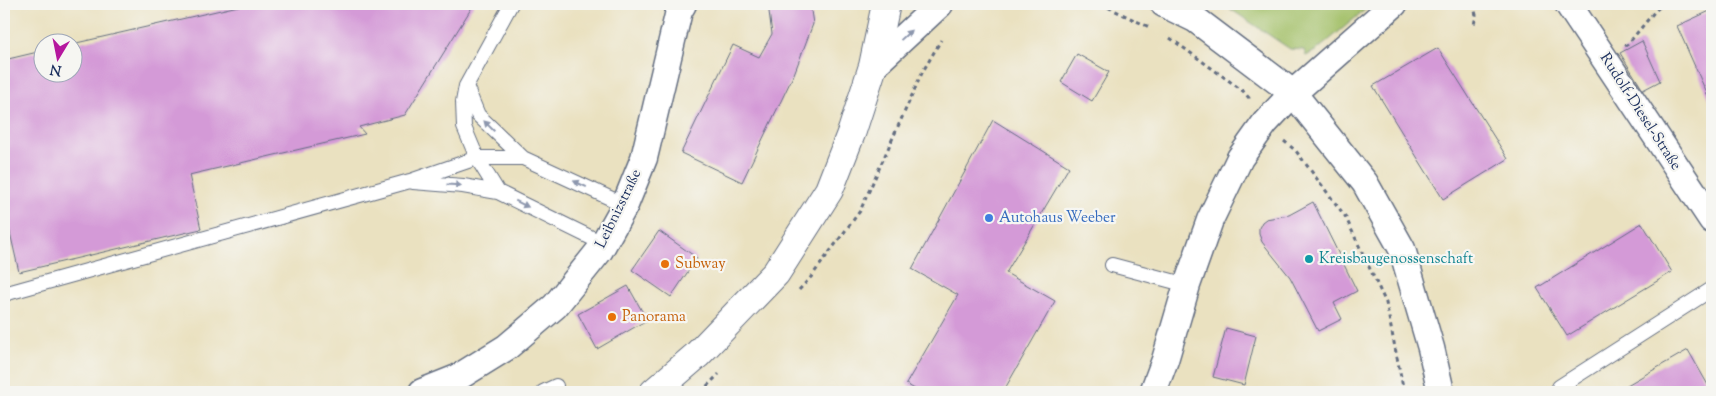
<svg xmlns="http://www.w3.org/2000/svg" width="1716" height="396" font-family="'Sorts Mill Goudy',serif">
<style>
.green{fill:#a3c067;stroke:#5f7862}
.building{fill:#d49ad7}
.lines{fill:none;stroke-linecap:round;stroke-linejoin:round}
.lane-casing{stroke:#636d80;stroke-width:16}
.street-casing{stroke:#636d80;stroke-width:29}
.primary-casing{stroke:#636d80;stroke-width:30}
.path{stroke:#636d80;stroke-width:3;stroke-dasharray:4 4;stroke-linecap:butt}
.lane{stroke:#fff;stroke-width:14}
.street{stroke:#fff;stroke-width:26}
.primary{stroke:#fff;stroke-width:28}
.oneway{fill:#8d97ae}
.shop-dot{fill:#3f7fe0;stroke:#f6f6f2;stroke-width:2}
.culture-dot{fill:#0f9aa8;stroke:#f6f6f2;stroke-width:2}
.food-dot{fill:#e8710a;stroke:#f6f6f2;stroke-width:2}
.labels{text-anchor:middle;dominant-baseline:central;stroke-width:4.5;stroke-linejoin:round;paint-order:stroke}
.street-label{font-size:15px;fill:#1b2f5e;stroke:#f6f6f2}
.shop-label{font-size:15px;fill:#366cbe;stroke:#f6f6f2;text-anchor:start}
.culture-label{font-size:15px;fill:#0d838f;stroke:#f6f6f2;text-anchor:start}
.food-label{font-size:15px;fill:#c56008;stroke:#f6f6f2;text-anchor:start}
</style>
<rect width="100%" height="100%" fill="#f6f6f2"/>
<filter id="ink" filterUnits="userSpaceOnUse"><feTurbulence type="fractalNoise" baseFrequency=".02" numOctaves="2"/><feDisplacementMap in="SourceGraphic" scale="10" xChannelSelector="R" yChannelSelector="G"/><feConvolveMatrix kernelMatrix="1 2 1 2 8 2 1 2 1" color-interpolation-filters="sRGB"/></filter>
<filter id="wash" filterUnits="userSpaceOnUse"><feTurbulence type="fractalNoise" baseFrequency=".0096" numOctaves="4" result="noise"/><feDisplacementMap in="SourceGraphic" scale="20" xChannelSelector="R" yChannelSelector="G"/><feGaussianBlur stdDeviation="1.12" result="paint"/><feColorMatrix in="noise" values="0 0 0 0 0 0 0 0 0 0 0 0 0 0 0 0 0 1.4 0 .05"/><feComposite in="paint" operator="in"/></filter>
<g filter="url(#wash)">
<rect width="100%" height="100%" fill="#eae1c0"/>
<path class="green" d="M 1223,4 L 1372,4 L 1317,50 L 1306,56 L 1304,50 L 1290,49 Z"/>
<g id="blocks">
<path class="building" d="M 247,4 L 474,4 L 405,115 L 359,127 L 365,134 L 189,175 L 201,229 L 19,272 L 4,206 L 4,60 L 42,51 L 42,72 L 72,72 L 72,44 Z
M 768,4 L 810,4 L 813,24 L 794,74 L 742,182 L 681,153 L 733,45 L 759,57 L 772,34 Z
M 1712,10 L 1712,105 L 1677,26 Z
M 1642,41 L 1660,81 L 1643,90 L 1620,53 Z
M 1438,48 L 1508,159 L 1443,199 L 1373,86 Z
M 1077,54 L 1109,72 L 1092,101 L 1061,82 Z
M 993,120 L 1069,167 L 1006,273 L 1055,301 L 1003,392 L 920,392 L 906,384 L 958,295 L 912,269 Z
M 1313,202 L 1357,291 L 1334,303 L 1342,319 L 1318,331 L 1290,277 L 1262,242 L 1259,234 L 1259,228 L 1262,222 L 1266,219 L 1289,215 Z
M 1642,223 L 1672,272 L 1567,336 L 1537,288 Z
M 659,231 L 697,258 L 671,297 L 632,270 Z
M 628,286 L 647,320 L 597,349 L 578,314 Z
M 1226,328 L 1256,336 L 1244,385 L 1213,377 Z
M 1688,350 L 1712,392 L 1615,392 Z"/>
</g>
</g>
<g filter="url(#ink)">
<use href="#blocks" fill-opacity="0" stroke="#636d80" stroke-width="1"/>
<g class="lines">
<g class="lane-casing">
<path id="lane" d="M 511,4 L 466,86 L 463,102 L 464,127 L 477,158 L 498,192 L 604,244
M 466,86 L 478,115 L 523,158
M 413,182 L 463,186 L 498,192
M 1112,265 L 1187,285
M 4,294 L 410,181 L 477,158 L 523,158 L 625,205
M 1559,387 L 1712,289
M 543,392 L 556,386"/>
</g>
<g class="street-casing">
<path id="street" d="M 1164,4 L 1195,19 L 1293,93 L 1365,183 L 1402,249 L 1431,348 L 1441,392
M 1568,4 L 1712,220
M 873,66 L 940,4
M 422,392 L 457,378 L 507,347 L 555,306 L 600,250 L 625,205 L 644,158 L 679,11 L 683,4
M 1153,392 L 1165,360 L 1187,285 L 1210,220 L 1240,158 L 1265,123 L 1293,93 L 1394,4"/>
</g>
<g class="primary-casing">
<path id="primary" d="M 654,392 L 697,355 L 776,273 L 829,190 L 852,131 L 873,66 L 886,4"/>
</g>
<path class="path" d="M 1101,4 L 1149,27
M 1473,4 L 1476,15 L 1474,25
M 1170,38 L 1243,91 L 1249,98 L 1249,102
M 1625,46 L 1628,44 L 1655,11 L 1663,4
M 1284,141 L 1296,151 L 1345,216 L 1386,303 L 1404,392
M 799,290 L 811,277 L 860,211 L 922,73 L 941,40
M 701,392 L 719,374"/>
<use href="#lane" class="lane"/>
<use href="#street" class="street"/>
<use href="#primary" class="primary"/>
</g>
<defs><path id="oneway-solid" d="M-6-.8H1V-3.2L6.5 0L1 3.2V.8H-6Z" transform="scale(1.25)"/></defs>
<g class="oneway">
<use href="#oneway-solid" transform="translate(906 35) rotate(-43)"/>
<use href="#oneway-solid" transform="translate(489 126) rotate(-135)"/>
<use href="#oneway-solid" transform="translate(580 184) rotate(-155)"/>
<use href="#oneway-solid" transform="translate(454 185) rotate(3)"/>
<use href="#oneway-solid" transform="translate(522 204) rotate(26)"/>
</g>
</g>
<circle class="shop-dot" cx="989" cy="218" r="5"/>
<circle class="culture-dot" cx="1309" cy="259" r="5"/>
<g class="food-dot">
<circle cx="665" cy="264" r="5"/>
<circle cx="612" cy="317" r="5"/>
</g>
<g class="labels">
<g class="street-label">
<text transform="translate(1640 112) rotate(57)">Rudolf-Diesel-Straße</text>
<text transform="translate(619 209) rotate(-64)">Leibnizstraße</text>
</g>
<g class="shop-label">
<text x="999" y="218">Autohaus Weeber</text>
</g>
<g class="culture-label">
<text x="1319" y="259">Kreisbaugenossenschaft</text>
</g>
<g class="food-label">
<text x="675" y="264">Subway</text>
<text x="622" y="317">Panorama</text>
</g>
</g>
<rect width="1716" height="396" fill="none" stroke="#f6f6f2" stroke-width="20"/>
<g transform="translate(58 58) rotate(190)"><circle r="24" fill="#f6f6f2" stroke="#9ea6b7"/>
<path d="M0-4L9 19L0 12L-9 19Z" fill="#b5179e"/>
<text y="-8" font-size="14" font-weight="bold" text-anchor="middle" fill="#1b2f5e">N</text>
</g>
</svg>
